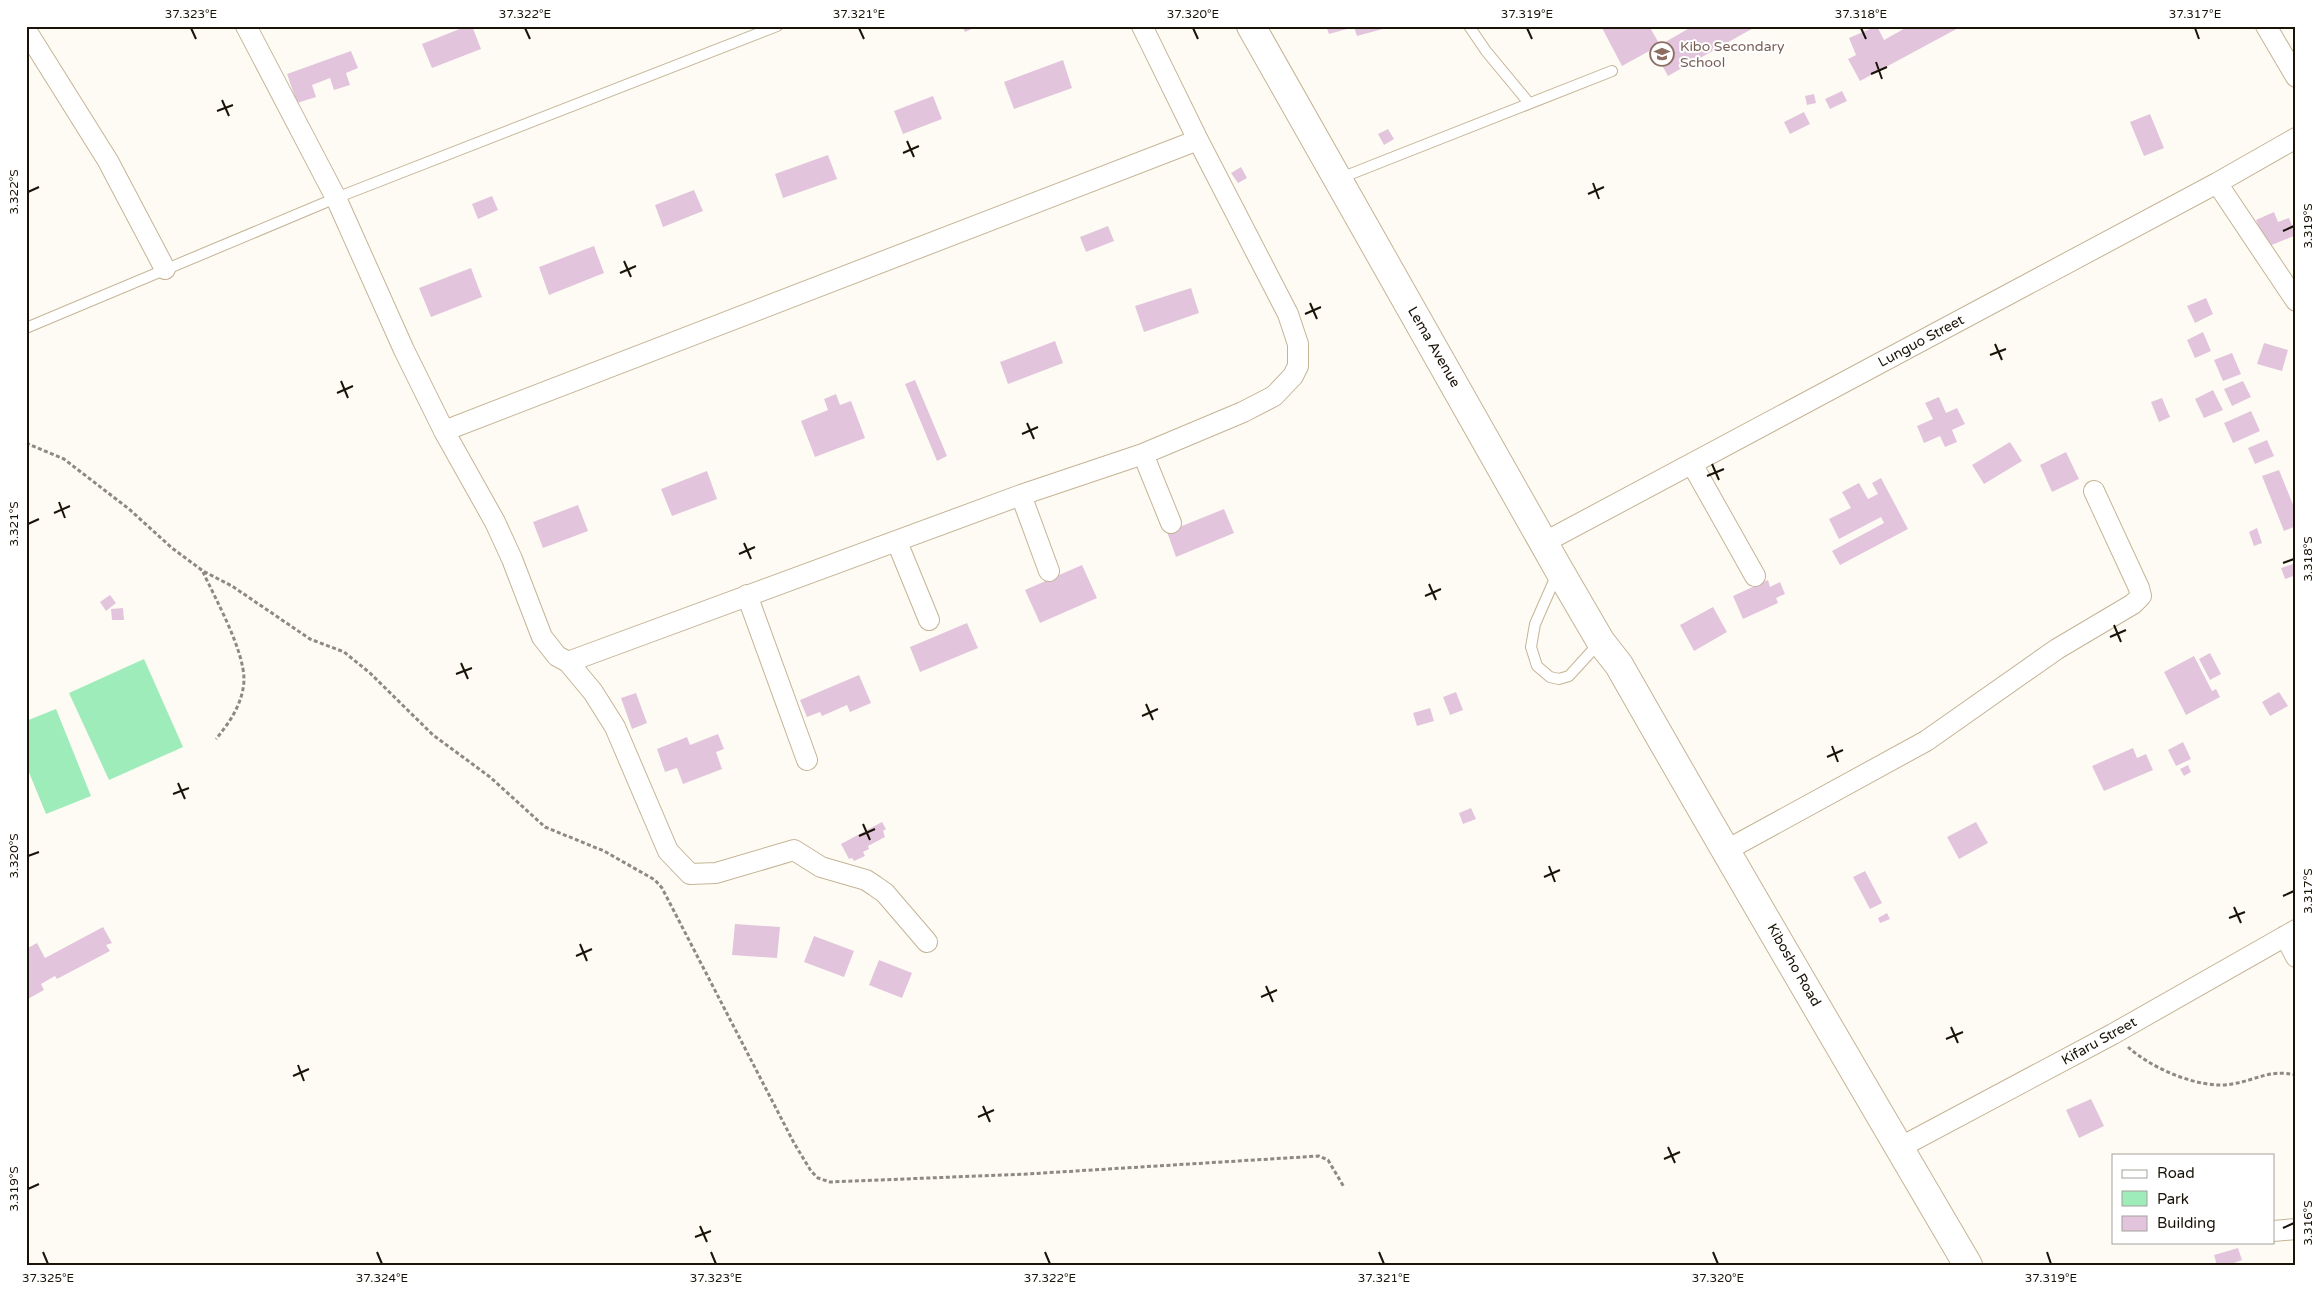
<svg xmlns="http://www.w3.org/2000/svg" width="2322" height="1291" font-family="'Varela Round',sans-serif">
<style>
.green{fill:#9eecb9}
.building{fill:#e2c5dc}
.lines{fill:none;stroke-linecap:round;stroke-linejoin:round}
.lane-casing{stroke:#c5b496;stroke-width:12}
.street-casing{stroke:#c5b496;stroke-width:22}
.secondary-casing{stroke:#c5b496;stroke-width:30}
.path{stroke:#8e8a81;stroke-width:3;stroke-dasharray:4 2.5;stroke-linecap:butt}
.lane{stroke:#fff;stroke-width:10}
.street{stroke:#fff;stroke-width:20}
.secondary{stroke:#fff;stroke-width:28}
.ticks{fill:none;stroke:#191308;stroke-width:2}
.labels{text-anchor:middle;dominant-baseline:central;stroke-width:4;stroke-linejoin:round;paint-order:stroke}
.education-label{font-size:14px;fill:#785e54;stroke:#fff;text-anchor:start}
.street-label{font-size:14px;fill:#191308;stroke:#fff}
.neatline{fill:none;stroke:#191308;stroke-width:2}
.ticks-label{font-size:12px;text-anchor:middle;fill:#191308}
</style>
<rect width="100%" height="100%" fill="#fefbf4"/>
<path class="green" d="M 144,659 L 183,747 L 109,780 L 69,693 Z
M 56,709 L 91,796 L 46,814 L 26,765 L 26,721 Z"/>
<path class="building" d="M 467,26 L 472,26 L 481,49 L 432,68 L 422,44 Z
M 962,26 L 978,26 L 965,32 Z
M 1326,26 L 1390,26 L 1390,27 L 1357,36 L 1354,27 L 1329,34 Z
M 1601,26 L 1649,26 L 1660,45 L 1693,26 L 1757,26 L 1668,76 L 1653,49 L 1622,66 Z
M 1877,26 L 1884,40 L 1909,26 L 1962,26 L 1860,81 L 1848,59 L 1856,55 L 1849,38 Z
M 351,51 L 358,68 L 346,73 L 350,85 L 334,90 L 330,78 L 312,85 L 316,97 L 297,103 L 287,74 Z
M 1063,60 L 1072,88 L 1014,109 L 1004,82 Z
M 1842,91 L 1847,101 L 1830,109 L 1825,99 Z
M 1814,94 L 1816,103 L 1807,105 L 1805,96 Z
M 933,96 L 942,119 L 903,134 L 894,111 Z
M 1804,112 L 1810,124 L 1790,134 L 1784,122 Z
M 2150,114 L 2164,148 L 2144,156 L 2130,122 Z
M 1388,129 L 1394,139 L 1384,145 L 1378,134 Z
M 828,155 L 837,179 L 783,198 L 775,174 Z
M 1241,167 L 1247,178 L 1238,183 L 1231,173 Z
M 694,190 L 703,211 L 663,227 L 655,205 Z
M 492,196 L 498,210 L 478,219 L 472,204 Z
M 2274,212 L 2278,222 L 2289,218 L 2296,235 L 2267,247 L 2256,220 Z
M 1108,226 L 1114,241 L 1086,252 L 1080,237 Z
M 594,246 L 604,273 L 549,295 L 539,267 Z
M 471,268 L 482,297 L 431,317 L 419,288 Z
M 1191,288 L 1199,313 L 1144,332 L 1135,306 Z
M 2206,298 L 2213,314 L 2195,323 L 2187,306 Z
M 2203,332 L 2211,351 L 2195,358 L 2187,340 Z
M 1055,341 L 1063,363 L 1008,384 L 1000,362 Z
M 2264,343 L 2288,350 L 2282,371 L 2257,364 Z
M 2232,353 L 2241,374 L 2223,381 L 2214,360 Z
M 915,380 L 947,456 L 937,461 L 905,384 Z
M 2243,381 L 2251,397 L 2232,406 L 2224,389 Z
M 2213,390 L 2223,410 L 2204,418 L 2195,399 Z
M 836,394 L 840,405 L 851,401 L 865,438 L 815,457 L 801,421 L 828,410 L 824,399 Z
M 1939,397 L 1946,413 L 1957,408 L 1965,424 L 1952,430 L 1957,442 L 1945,447 L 1940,436 L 1924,443 L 1917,426 L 1933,419 L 1925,403 Z
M 2162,398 L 2170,417 L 2159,422 L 2151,402 Z
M 2251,411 L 2260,431 L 2233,443 L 2224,423 Z
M 2267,440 L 2274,456 L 2255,464 L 2248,448 Z
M 2010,442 L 2022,461 L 1984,484 L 1972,465 Z
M 2066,452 L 2079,479 L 2052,492 L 2040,465 Z
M 2279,470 L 2296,512 L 2296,526 L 2284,531 L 2262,476 Z
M 707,471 L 717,499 L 672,516 L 661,489 Z
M 1881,478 L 1908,529 L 1840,565 L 1832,551 L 1884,523 L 1881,517 L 1839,539 L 1829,519 L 1851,508 L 1842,492 L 1859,483 L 1868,499 L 1878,494 L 1872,483 Z
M 578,505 L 588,531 L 543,548 L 533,522 Z
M 1224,509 L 1234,533 L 1176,557 L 1167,532 Z
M 2257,528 L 2262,543 L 2254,546 L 2249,532 Z
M 2296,563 L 2296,575 L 2285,579 L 2281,568 Z
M 1082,565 L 1097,598 L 1040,623 L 1025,590 Z
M 1768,580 L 1770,587 L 1780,582 L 1785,594 L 1776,598 L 1778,603 L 1743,619 L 1733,596 Z
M 110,595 L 116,603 L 106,611 L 100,602 Z
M 1713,607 L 1727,632 L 1694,651 L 1680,625 Z
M 123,608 L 124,620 L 112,620 L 111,609 Z
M 967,623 L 978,648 L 920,672 L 910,647 Z
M 2210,653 L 2221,674 L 2210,680 L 2199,659 Z
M 2194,656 L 2212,691 L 2216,689 L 2220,697 L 2186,715 L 2164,672 Z
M 859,675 L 871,703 L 850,712 L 847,705 L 822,716 L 820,712 L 807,717 L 800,700 Z
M 1456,692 L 1463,710 L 1450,715 L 1443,697 Z
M 2279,692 L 2288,706 L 2270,716 L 2262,702 Z
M 636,693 L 647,723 L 632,729 L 621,698 Z
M 1430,708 L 1434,721 L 1417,726 L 1413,713 Z
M 718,734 L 724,749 L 716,752 L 722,769 L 683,784 L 677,768 L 665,772 L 657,749 L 687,737 L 690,745 Z
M 2183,742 L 2191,759 L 2176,766 L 2168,750 Z
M 2133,748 L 2137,758 L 2146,754 L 2153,770 L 2104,791 L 2092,766 Z
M 2188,765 L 2191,772 L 2184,776 L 2180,769 Z
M 1471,808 L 1476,819 L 1463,824 L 1459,813 Z
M 882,822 L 886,829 L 883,831 L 885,837 L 868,846 L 869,849 L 863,852 L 865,856 L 854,861 L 852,858 L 849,859 L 841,844 Z
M 1976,822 L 1988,843 L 1959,859 L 1947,837 Z
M 1865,871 L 1882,903 L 1870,909 L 1853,877 Z
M 1887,913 L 1890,919 L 1880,923 L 1878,918 Z
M 735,924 L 780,927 L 777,958 L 732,955 Z
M 103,927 L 112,943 L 106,945 L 110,951 L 57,979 L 55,976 L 41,984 L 44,990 L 26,1000 L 26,949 L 37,943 L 45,958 Z
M 814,936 L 854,951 L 844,977 L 804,962 Z
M 879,960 L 912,973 L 902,998 L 869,985 Z
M 2091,1099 L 2104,1126 L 2079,1138 L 2066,1110 Z
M 2238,1248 L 2242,1260 L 2229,1265 L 2217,1265 L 2214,1255 Z"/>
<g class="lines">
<g class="lane-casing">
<path id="lane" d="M 1469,26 L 1486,51 L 1529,103
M 1338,179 L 1612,71
M 26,328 L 336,198 L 777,26
M 1557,574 L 1535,624 L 1531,647 L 1537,666 L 1550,677 L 1559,679 L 1569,676 L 1600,642"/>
</g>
<g class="street-casing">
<path id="street" d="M 246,26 L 336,198 L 404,350 L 444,431 L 495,522 L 512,559 L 542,637 L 557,656 L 568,662 L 1021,495 L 1143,454 L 1243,412 L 1274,396 L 1293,376 L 1298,366 L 1298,344 L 1288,314 L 1198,140 L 1142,26
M 2266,26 L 2296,77
M 26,30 L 108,161 L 165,269
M 2217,183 L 2296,301
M 444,431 L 1198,140
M 1143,454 L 1171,523
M 1692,464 L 1755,576
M 1021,495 L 1049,571
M 897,542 L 929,620
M 1545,542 L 2217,183 L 2296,138
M 747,595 L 807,760
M 568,662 L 593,692 L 615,727 L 668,851 L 690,874 L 716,873 L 794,850 L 821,867 L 866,880 L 875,886 L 885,893 L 927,942
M 1725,851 L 1926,741 L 2057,649 L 2133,604 L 2141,596 L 2139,588 L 2094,491
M 2285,936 L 2296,957
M 1899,1148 L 2113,1034 L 2296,930
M 2273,1231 L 2296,1229"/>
</g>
<g class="secondary-casing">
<path id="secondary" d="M 1251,26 L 1559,570 L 1601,642 L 1619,665 C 1733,866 1851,1065 1968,1265"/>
</g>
<path class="path" d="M 26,443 L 64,459 L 129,509 L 172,548 L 203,571 L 232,586 L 310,639 L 344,652 L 370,673 L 433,735 L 490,777 L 545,827 L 604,851 L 655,880 L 662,888 L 794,1143 L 811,1171 L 818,1178 L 830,1182 L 1027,1174 L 1319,1156 L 1328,1160 L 1344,1187
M 203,572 C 216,600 244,650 244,680 C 243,703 230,722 216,739
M 2128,1047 C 2151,1068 2200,1090 2232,1084 C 2257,1080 2269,1069 2296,1075"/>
<use href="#lane" class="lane"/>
<use href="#street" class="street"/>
<use href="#secondary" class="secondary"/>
</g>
<path class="ticks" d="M 191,28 L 196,39M 525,28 L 530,39M 859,28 L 864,39M 1193,28 L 1198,39M 1527,28 L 1532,39M 1861,28 L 1866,39M 2195,28 L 2199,39M 1876,62 L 1882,79M 1871,74 L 1887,67M 222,100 L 229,116M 217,111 L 233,105M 907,141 L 914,157M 903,153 L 919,146M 1593,183 L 1599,199M 28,192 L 39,187M 1588,194 L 1604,187M 2283,231 L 2294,226M 624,261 L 631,277M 620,273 L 636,266M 1310,303 L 1317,319M 1305,314 L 1321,307M 1995,344 L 2002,360M 1990,355 L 2006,349M 341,381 L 348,398M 337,393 L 353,386M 1027,423 L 1034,439M 1022,434 L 1038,427M 1712,464 L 1719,480M 1707,476 L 1724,469M 59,502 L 65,518M 54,513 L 70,506M 28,524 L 39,519M 744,543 L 751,559M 739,554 L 755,547M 2283,563 L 2294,559M 1429,584 L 1436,600M 1425,596 L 1441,589M 2114,625 L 2121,642M 2110,637 L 2126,630M 461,663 L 468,679M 456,674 L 472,668M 1146,704 L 1153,720M 1142,716 L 1158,709M 1832,746 L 1838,762M 1827,757 L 1843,750M 178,783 L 185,799M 173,794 L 189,788M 863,824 L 870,840M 859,836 L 875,829M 28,856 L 39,852M 1549,866 L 1555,882M 1544,877 L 1560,870M 2283,896 L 2294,891M 2234,907 L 2241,923M 2229,918 L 2245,912M 580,944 L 587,961M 576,956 L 592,949M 1266,986 L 1273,1002M 1261,997 L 1277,990M 1951,1027 L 1958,1043M 1946,1039 L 1963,1032M 298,1065 L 304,1081M 293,1076 L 309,1069M 983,1106 L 990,1122M 978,1117 L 994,1110M 1668,1147 L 1675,1163M 1664,1159 L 1680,1152M 28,1189 L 39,1184M 700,1226 L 707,1242M 2283,1228 L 2294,1223M 695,1237 L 711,1231M 43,1252 L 48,1264M 377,1252 L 382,1264M 711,1252 L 716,1264M 1045,1252 L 1050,1264M 1379,1252 L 1384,1264M 1713,1252 L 1718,1264M 2047,1252 L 2051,1264"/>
<defs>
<g id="school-ring" transform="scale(1.25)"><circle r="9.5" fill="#fff" stroke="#8d6e63" stroke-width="1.5"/><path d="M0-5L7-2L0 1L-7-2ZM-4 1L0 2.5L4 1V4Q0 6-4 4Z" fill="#8d6e63"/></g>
</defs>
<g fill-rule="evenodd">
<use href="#school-ring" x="1662" y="54"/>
</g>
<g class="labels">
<g class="education-label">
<text x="1680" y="46">Kibo Secondary<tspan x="1680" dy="16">School</tspan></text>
</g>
<g class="street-label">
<text transform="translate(1921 341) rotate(-28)">Lunguo Street</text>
<text transform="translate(1434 347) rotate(60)">Lema Avenue</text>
<text transform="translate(1794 965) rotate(60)">Kibosho Road</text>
<text transform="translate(2099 1041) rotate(-29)">Kifaru Street</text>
</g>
</g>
<rect width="2322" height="1291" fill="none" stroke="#ffffff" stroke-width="55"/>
<rect x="2112" y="1154" width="162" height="90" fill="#ffffff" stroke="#a3a19c"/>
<rect x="2122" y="1170" width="25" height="8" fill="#ffffff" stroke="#a3a19c"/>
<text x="2157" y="1178" font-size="15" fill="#191308">Road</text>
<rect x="2122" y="1191" width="25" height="15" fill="#9eecb9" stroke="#a3a19c"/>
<text x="2157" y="1204" font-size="15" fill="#191308">Park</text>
<rect x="2122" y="1216" width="25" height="15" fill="#e2c5dc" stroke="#a3a19c"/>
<text x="2157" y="1228" font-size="15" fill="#191308">Building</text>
<rect x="28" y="28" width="2266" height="1236" class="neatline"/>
<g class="ticks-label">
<text x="191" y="18">37.323°E</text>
<text x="525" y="18">37.322°E</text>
<text x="859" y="18">37.321°E</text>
<text x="1193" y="18">37.320°E</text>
<text x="1527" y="18">37.319°E</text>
<text x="1861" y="18">37.318°E</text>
<text x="2195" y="18">37.317°E</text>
<text transform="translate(14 192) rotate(-90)" y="4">3.322°S</text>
<text transform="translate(2308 226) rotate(-90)" y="4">3.319°S</text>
<text transform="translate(14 524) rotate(-90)" y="4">3.321°S</text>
<text transform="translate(2308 559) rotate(-90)" y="4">3.318°S</text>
<text transform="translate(14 856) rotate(-90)" y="4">3.320°S</text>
<text transform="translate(2308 891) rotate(-90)" y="4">3.317°S</text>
<text transform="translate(14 1189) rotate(-90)" y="4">3.319°S</text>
<text transform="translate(2308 1223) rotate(-90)" y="4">3.316°S</text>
<text x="48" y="1282">37.325°E</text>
<text x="382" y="1282">37.324°E</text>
<text x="716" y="1282">37.323°E</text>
<text x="1050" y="1282">37.322°E</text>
<text x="1384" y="1282">37.321°E</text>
<text x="1718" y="1282">37.320°E</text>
<text x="2051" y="1282">37.319°E</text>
</g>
</svg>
